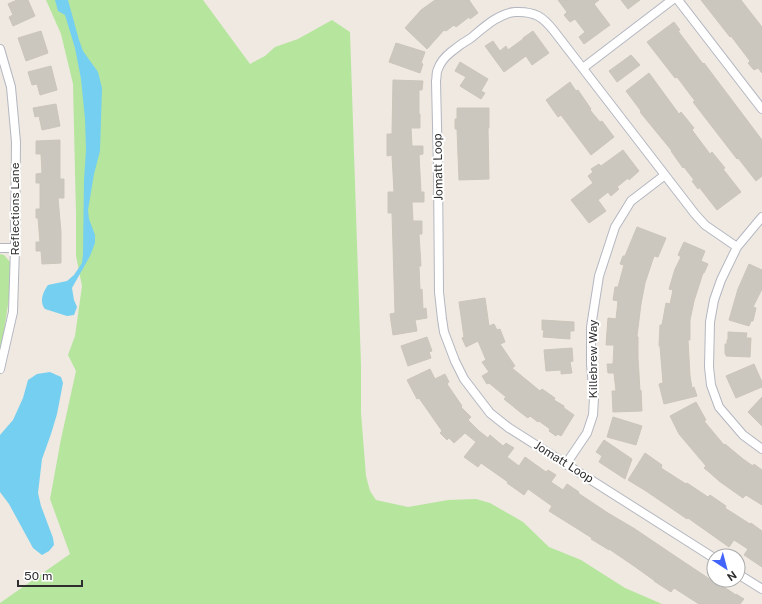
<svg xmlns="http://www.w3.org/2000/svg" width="762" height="604" font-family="'Public Sans',sans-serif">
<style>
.green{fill:#b6e59e}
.water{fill:#75cff0}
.building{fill:#cbc7bf;stroke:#cbc5ba}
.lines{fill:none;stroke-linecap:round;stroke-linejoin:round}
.street-casing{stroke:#b4b7c1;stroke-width:10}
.street{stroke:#fff;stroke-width:8}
.labels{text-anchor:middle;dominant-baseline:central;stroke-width:4;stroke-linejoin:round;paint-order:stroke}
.street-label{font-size:12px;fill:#2e2e2e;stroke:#fff}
</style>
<rect width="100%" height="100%" fill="#efe9e1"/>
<path class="green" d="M 46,0 L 203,0 L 250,64 L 265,56 L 275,47 L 298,39 L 332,20 L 350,32 L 361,365 L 361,413 L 366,476 L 370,491 L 376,500 L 408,507 L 448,500 L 476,499 L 490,503 L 523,522 L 549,547 L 581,560 L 625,588 L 662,604 L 0,604 L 0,603 L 70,554 L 50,499 L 61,439 L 76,371 L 68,355 L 75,336 L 82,286 L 76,256 L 76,214 L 73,84 L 61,34 Z
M 0,254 L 4,255 L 11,263 L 9,298 L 3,338 L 0,349 Z"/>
<path class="water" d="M 55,0 L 68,0 L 79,40 L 83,51 L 98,72 L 102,88 L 100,151 L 94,174 L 88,210 L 89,219 L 95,235 L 95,243 L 90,256 L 72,288 L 74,300 L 77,307 L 74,315 L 67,316 L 45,309 C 39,302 43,292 48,285 L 67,281 L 74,275 L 82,263 L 83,254 L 84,180 L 86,150 L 85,119 L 81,79 L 75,48 L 65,15 L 58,11 Z
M 50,372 L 61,377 L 63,383 L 57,414 L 51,434 L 42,459 L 38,493 L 41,506 L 53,538 L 54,545 L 49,551 L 42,555 L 33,548 L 9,504 L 0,492 L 0,435 L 13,420 L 23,398 L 28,380 L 37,374 Z"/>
<path class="building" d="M 17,0 L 28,0 L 35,16 L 13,26 L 9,17 L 13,15 L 8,4 Z
M 435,0 L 469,0 L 478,13 L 470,19 L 469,17 L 456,27 L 454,25 L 446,31 L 444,30 L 427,49 L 405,28 L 421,10 Z
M 558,0 L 599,0 L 594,4 L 610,25 L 584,44 L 579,37 L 585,32 L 575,19 L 570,22 L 564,15 L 567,12 Z
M 621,0 L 640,0 L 628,9 Z
M 701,0 L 741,0 L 762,27 L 762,73 L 758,68 L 754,70 L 748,63 L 750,61 L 731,36 L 730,37 Z
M 674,22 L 680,30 L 678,31 L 703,64 L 704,63 L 762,140 L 762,176 L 756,181 L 738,158 L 737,159 L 693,102 L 695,101 L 677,77 L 675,78 L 647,42 Z
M 41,31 L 48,53 L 26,61 L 18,38 Z
M 533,31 L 549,53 L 532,65 L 526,56 L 504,72 L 485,46 L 493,41 L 500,51 L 506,46 L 508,50 L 523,39 L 523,38 Z
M 396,43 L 425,52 L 421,63 L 423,64 L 420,73 L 389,62 Z
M 631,55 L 640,65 L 617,82 L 609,71 Z
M 460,62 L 488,79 L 481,91 L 485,93 L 481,99 L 460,86 L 466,77 L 455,71 Z
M 51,66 L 57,90 L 40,95 L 37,84 L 32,85 L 28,72 Z
M 649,73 L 679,114 L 681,112 L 694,128 L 692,130 L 710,154 L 712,152 L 725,168 L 723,169 L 741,192 L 717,210 L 699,187 L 698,189 L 692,181 L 694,180 L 684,167 L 683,168 L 671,151 L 672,151 L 640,112 L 641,111 L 626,91 Z
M 393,80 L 423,81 L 422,90 L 419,90 L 419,114 L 420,114 L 420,128 L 411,128 L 412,146 L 423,146 L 423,154 L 419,155 L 421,192 L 424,192 L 424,202 L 412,202 L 413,221 L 422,221 L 422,234 L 419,234 L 421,266 L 419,266 L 420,290 L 422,289 L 423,309 L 426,308 L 427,318 L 415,320 L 417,331 L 393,335 L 390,314 L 395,313 L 392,213 L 388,213 L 388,192 L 394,192 L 392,155 L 387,156 L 387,134 L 392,134 Z
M 570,82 L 576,91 L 578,90 L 591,109 L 590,110 L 600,122 L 602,121 L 614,137 L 591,155 L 561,115 L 558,117 L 546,100 Z
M 56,104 L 60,126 L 42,130 L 39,116 L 35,117 L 33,108 Z
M 457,108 L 489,108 L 489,128 L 488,128 L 489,179 L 459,180 L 457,129 L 455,129 L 455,119 L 457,119 Z
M 60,140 L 60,179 L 64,179 L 64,198 L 58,198 L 61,232 L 61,263 L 42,264 L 41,251 L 36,251 L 36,242 L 40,242 L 38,218 L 36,218 L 36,209 L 40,209 L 40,183 L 36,183 L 36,174 L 42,173 L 41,154 L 36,154 L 36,141 Z
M 623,150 L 639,171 L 629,180 L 628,178 L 617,187 L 619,189 L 611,196 L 608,192 L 598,200 L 606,211 L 589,223 L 571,200 L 593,183 L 588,176 L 593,172 L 591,169 L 599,164 L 601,166 Z
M 637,227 L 666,238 L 658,257 L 654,256 L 645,283 L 641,304 L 637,336 L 638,337 L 638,358 L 640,391 L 641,390 L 642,411 L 613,412 L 612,391 L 616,391 L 614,373 L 608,373 L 607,364 L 613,364 L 614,345 L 606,345 L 608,318 L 616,319 L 618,301 L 613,300 L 615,287 L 618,287 L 624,265 L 620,264 L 623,256 L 625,256 Z
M 684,242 L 705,251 L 701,261 L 708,264 L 704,273 L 703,273 L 694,301 L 690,320 L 690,340 L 688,340 L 690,376 L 692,388 L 694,387 L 697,396 L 664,404 L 659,384 L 663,383 L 660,346 L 659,346 L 660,325 L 662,325 L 666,303 L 670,304 L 673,290 L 669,289 L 675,269 L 681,257 L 678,255 Z
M 749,264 L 762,270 L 762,289 L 753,307 L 756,308 L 753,321 L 751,321 L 749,326 L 729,320 L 738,289 Z
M 485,298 L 489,326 L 494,324 L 497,330 L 500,329 L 505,342 L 500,344 L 515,366 L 512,368 L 540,391 L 542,389 L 555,398 L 554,400 L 564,406 L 564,408 L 574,415 L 561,436 L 558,434 L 556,436 L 549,431 L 550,429 L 539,421 L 538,422 L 530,416 L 528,418 L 520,412 L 504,399 L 506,397 L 489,383 L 487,384 L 482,376 L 489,372 L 482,362 L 486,360 L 478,341 L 466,347 L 462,338 L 464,337 L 459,302 Z
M 542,320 L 574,322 L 574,331 L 570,331 L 570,339 L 543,337 L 544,330 L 542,330 Z
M 728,332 L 747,333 L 746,338 L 751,338 L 750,357 L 726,356 L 726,354 L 725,354 L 725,344 L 727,344 L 727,340 L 728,339 Z
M 427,337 L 432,351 L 429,352 L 431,358 L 408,366 L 401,346 Z
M 572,348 L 573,361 L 570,362 L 572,373 L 561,374 L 561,370 L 546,371 L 544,350 Z
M 754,364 L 762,382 L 762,387 L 736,398 L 726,376 Z
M 430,369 L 435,379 L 445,374 L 449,382 L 447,384 L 462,406 L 461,407 L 471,417 L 468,420 L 479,431 L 488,438 L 490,435 L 503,446 L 506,443 L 514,448 L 507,457 L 519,466 L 525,457 L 546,472 L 548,470 L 556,475 L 551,482 L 563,490 L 567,484 L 579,492 L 578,493 L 608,513 L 635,529 L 672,554 L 714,582 L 715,581 L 736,595 L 736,594 L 744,599 L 740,604 L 699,604 L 674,588 L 671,592 L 654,581 L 655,581 L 634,566 L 609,549 L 609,550 L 591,539 L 592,538 L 549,511 L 552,506 L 528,489 L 524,495 L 507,483 L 508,482 L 481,463 L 478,467 L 464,457 L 476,442 L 465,433 L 454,443 L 449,438 L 447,440 L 440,433 L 442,431 L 419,398 L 417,399 L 407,380 Z
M 762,397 L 762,426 L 748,412 Z
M 696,402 L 706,420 L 704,421 L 724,445 L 725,444 L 743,459 L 753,466 L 754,464 L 762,470 L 762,505 L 746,495 L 743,498 L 719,481 L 709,472 L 704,468 L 706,466 L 679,434 L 670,416 Z
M 613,417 L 642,426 L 636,445 L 607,437 Z
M 604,440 L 632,459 L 625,479 L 599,462 L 602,456 L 596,452 Z
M 645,453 L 662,465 L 661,468 L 686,484 L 687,483 L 708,497 L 710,495 L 726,506 L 725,508 L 750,524 L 751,523 L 762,531 L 762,567 L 744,555 L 748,549 L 734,540 L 729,547 L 688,518 L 687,519 L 646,491 L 628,480 Z"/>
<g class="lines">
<g class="street-casing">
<path id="street" d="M 678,0 L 762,109
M 0,49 L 11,87 L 16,142 L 15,248 L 13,312 L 0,369
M 583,68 L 672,0
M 737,247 L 721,280 L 714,300 L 710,322 L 709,367 L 711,385 L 719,407 L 743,435 L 762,449
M 0,248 L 15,248
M 566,464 L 587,433 L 593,415 L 594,398 L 591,364 L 591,327 L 599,276 L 615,227 L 631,201 L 665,175
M 714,558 L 509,428 L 490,413 L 464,379 L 455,361 L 444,332 L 442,319 L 439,292 L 438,169 L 436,81 C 437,77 436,72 438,69 C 440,63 446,56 451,52 C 457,47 464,42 471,38 C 483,28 499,13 515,12 C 535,11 543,17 554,31 L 695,214 L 705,225 L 737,247 L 762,217
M 738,574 L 762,589"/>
</g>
<use href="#street" class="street"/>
</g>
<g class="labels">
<g class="street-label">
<text transform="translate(438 167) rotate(-91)">Jomatt Loop</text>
<text transform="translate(15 209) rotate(-90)">Reflections Lane</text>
<text transform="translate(593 359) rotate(-90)">Killebrew Way</text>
<text transform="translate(564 462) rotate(32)">Jomatt Loop</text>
</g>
</g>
<g transform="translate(726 568) rotate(144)"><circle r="19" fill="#ffffff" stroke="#ababab"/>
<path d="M0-3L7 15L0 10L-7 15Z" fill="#4264fb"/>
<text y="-6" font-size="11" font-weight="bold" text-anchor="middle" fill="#2e2e2e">N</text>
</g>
<path d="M18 580v6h64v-6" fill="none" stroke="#2e2e2e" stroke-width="2"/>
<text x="24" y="580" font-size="12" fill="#2e2e2e" stroke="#ffffff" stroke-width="3" paint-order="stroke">50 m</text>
</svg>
